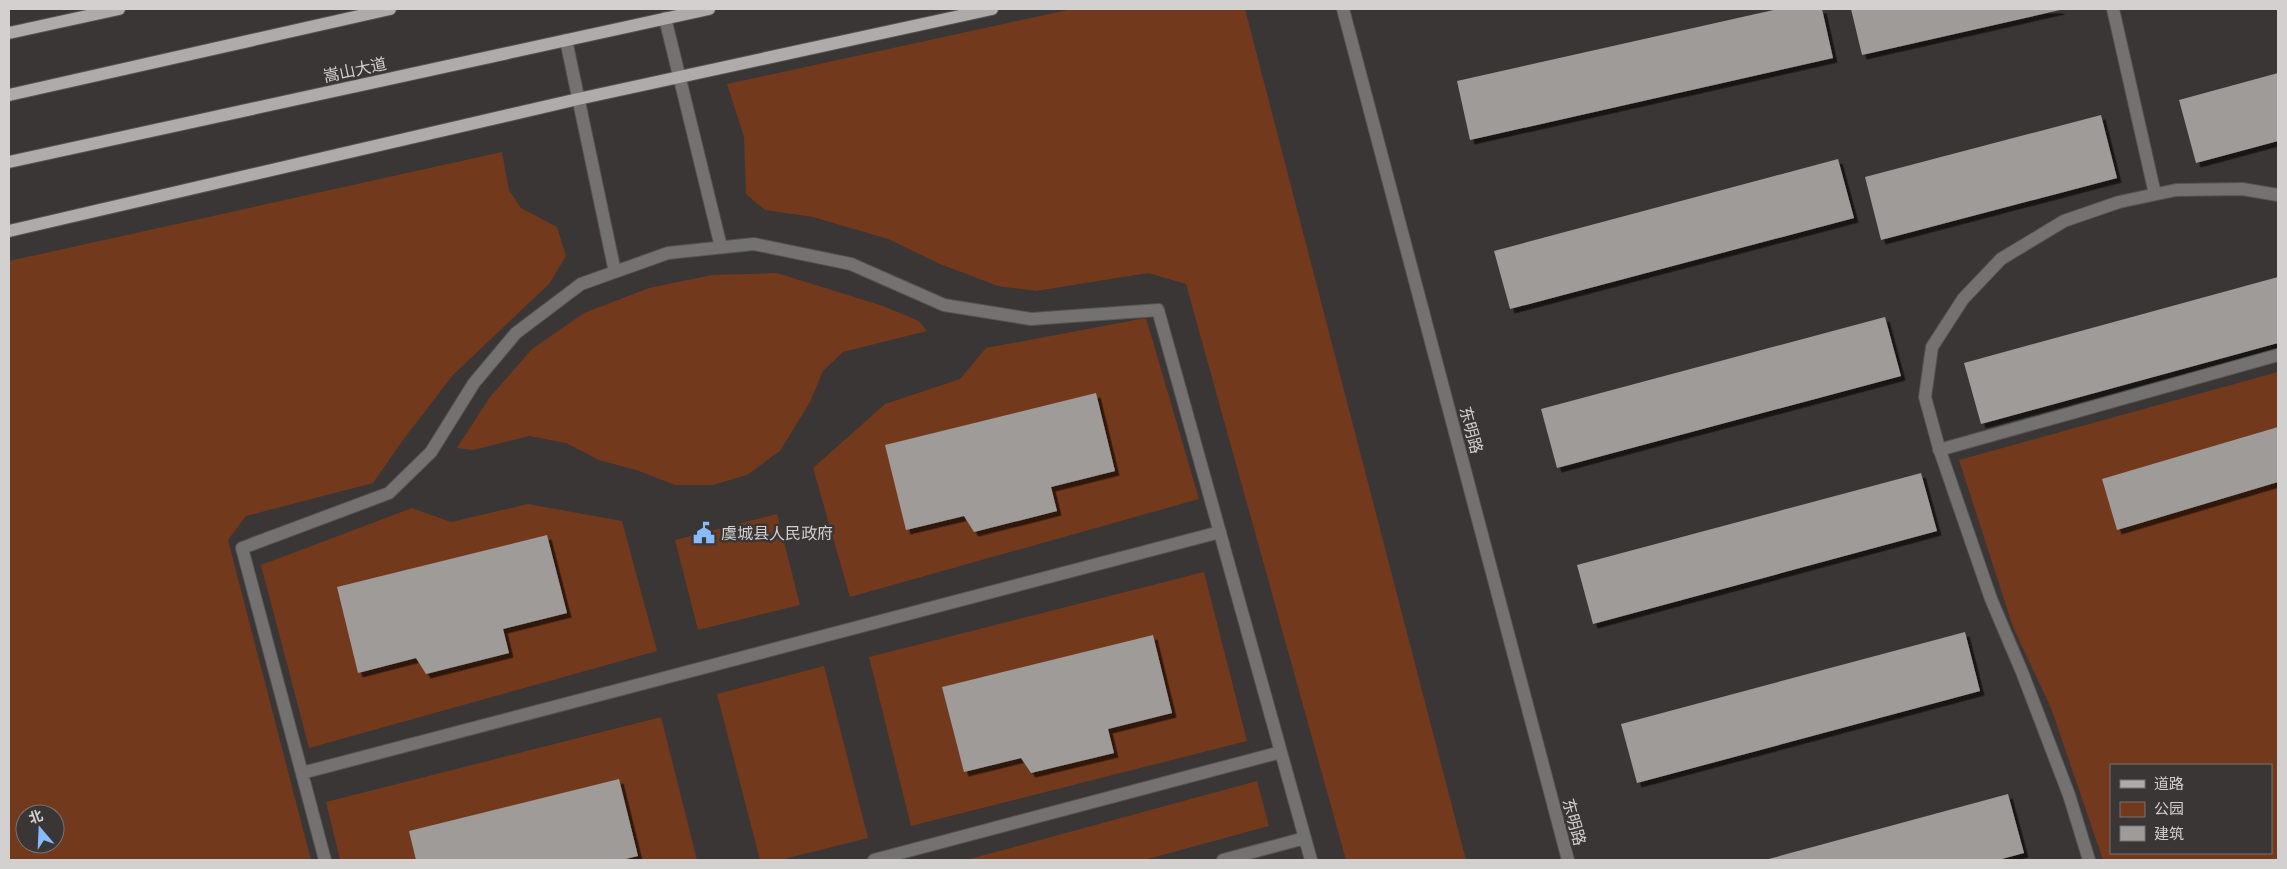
<svg xmlns="http://www.w3.org/2000/svg" width="2287" height="869" font-family="'DM Sans','Noto Sans SC',sans-serif">
<style>
.green{fill:#72391c;fill-rule:evenodd}
.building{fill:#9e9b99;filter:url(#shadow)}
.lines{fill:none;stroke-linecap:round;stroke-linejoin:round}
.minor-casing{stroke:#555251;stroke-width:14}
.major-casing{stroke:#555251;stroke-width:14}
.minor{stroke:#737271;stroke-width:12}
.major{stroke:#aeabaa;stroke-width:12}
.labels{text-anchor:middle;dominant-baseline:central;stroke-width:5;stroke-linejoin:round;paint-order:stroke}
.street-label{font-size:16px;fill:#d3d1d0;stroke:#393635}
.poi-label{font-size:16px;fill:#d3d1d0;stroke:#393635;text-anchor:start}
</style>
<defs>
<filter id="shadow"><feDropShadow dx="4.5" dy="4.5" stdDeviation="0" flood-color="#0009"/></filter>
</defs>
<rect width="100%" height="100%" fill="#393635"/>
<path class="green" d="M 1072,9 L 1245,9 L 1466,860 L 1346,860 L 1186,284 L 1148,273 L 1036,291 L 998,286 L 940,264 L 888,239 L 813,217 L 765,210 L 746,194 L 744,137 L 727,84 Z
M 502,152 L 509,190 L 521,208 L 557,227 L 566,256 L 549,284 L 453,375 L 403,440 L 373,483 L 246,516 L 228,540 L 311,860 L 9,860 L 9,261 ZM 25,814 L 55,814 L 55,844 L 25,844 Z
M 777,273 L 883,306 L 919,321 L 927,331 L 843,352 L 823,371 L 810,402 L 780,451 L 747,475 L 713,485 L 675,485 L 636,470 L 599,460 L 566,443 L 529,436 L 473,450 L 457,448 L 490,397 L 532,349 L 584,313 L 649,288 L 712,275 Z
M 1146,318 L 1199,499 L 850,597 L 813,468 L 885,404 L 960,379 L 986,348 Z
M 2278,372 L 2278,860 L 2103,860 L 2051,708 L 2013,627 L 1959,460 ZM 2111,765 L 2271,765 L 2271,853 L 2111,853 Z
M 528,504 L 622,521 L 657,651 L 309,748 L 261,565 L 412,508 L 451,522 Z
M 777,514 L 800,605 L 698,630 L 675,540 Z
M 1204,572 L 1247,741 L 911,826 L 869,657 Z
M 824,666 L 868,838 L 780,860 L 760,860 L 717,694 Z
M 661,717 L 697,860 L 340,860 L 326,802 Z
M 1257,781 L 1269,826 L 1144,860 L 966,860 Z"/>
<path class="building" d="M 1778,9 L 1822,9 L 1833,58 L 1470,140 L 1457,81 Z
M 1851,9 L 2060,9 L 2060,10 L 1862,55 Z
M 2278,73 L 2278,141 L 2196,163 L 2179,100 Z
M 2101,115 L 2117,178 L 1881,240 L 1865,177 Z
M 1838,159 L 1854,218 L 1510,309 L 1494,251 Z
M 2278,277 L 2278,343 L 1981,424 L 1964,363 Z
M 1885,317 L 1901,376 L 1557,468 L 1541,409 Z
M 1096,393 L 1115,471 L 1051,487 L 1057,511 L 974,532 L 964,516 L 906,530 L 885,445 Z
M 2278,427 L 2278,482 L 2117,530 L 2102,479 Z
M 1921,473 L 1937,531 L 1593,624 L 1577,565 Z
M 547,535 L 567,613 L 503,629 L 509,653 L 426,674 L 416,658 L 358,673 L 337,587 Z
M 1965,632 L 1980,691 L 1637,783 L 1621,724 Z
M 1153,635 L 1172,713 L 1108,729 L 1114,753 L 1031,773 L 1021,758 L 964,772 L 942,687 Z
M 619,779 L 638,856 L 621,860 L 416,860 L 409,831 Z
M 2008,794 L 2024,853 L 1998,860 L 1765,860 Z"/>
<g class="lines">
<g class="minor-casing">
<path id="minor" d="M 1343,9 L 1568,860
M 2113,9 L 2155,194
M 665,18 L 721,247
M 566,40 L 615,272
M 1939,450 L 2278,355
M 302,773 L 1220,532
M 325,860 L 242,548 L 389,493 L 431,452 L 474,383 L 516,333 L 581,284 L 668,253 L 754,244 L 851,264 L 944,305 L 1031,319 L 1158,310 L 1311,860
M 874,860 L 1281,752
M 1223,860 L 1305,838
M 2089,860 L 2069,795 L 2022,672 L 1991,599 L 1939,448 L 1925,397 L 1932,347 L 1963,299 L 2001,259 L 2064,221 L 2119,202 L 2176,190 L 2242,189 L 2278,195"/>
</g>
<g class="major-casing">
<path id="major" d="M 9,33 L 119,9
M 9,95 L 390,9
M 9,162 L 709,9
M 9,231 L 578,99 L 992,9"/>
</g>
<use href="#minor" class="minor"/>
<use href="#major" class="major"/>
</g>
<defs>
<g id="civic-bare" transform="scale(1.725)"><path d="M-.6-6.5H3V-4.5H.6V-3L4-1V1h2V6H-6V1h2V-1L-.6-3ZM-1.2 2.5V6h2.4V2.5Z" fill="#89bafc" stroke="#393635" stroke-width="2.5" paint-order="stroke"/></g>
</defs>
<g fill-rule="evenodd">
<use href="#civic-bare" x="704" y="533"/>
</g>
<g class="labels">
<g class="street-label">
<text transform="translate(355 70) rotate(-12)">嵩山大道</text>
<text transform="translate(1471 430) rotate(75)">东明路</text>
<text transform="translate(1574 822) rotate(75)">东明路</text>
</g>
<g class="poi-label">
<text x="721" y="533">虞城县人民政府</text>
</g>
</g>
<rect width="2287" height="869" fill="none" stroke="#d3d1d0" stroke-width="20"/>
<rect x="2110" y="764" width="162" height="90" fill="#393635" stroke="#777473"/>
<rect x="2120" y="780" width="25" height="8" fill="#aeabaa" stroke="#777473"/>
<text x="2154" y="789" font-size="15" fill="#d3d1d0">道路</text>
<rect x="2120" y="802" width="25" height="15" fill="#72391c" stroke="#777473"/>
<text x="2154" y="814" font-size="15" fill="#d3d1d0">公园</text>
<rect x="2120" y="826" width="25" height="15" fill="#9e9b99" stroke="#777473"/>
<text x="2154" y="839" font-size="15" fill="#d3d1d0">建筑</text>
<g transform="translate(40 829) rotate(341)"><circle r="24" fill="#393635" stroke="#777473"/>
<path d="M0-4L9 19L0 12L-9 19Z" fill="#89bafc"/>
<text y="-8" font-size="14" font-weight="bold" text-anchor="middle" fill="#d3d1d0">北</text>
</g>
</svg>
